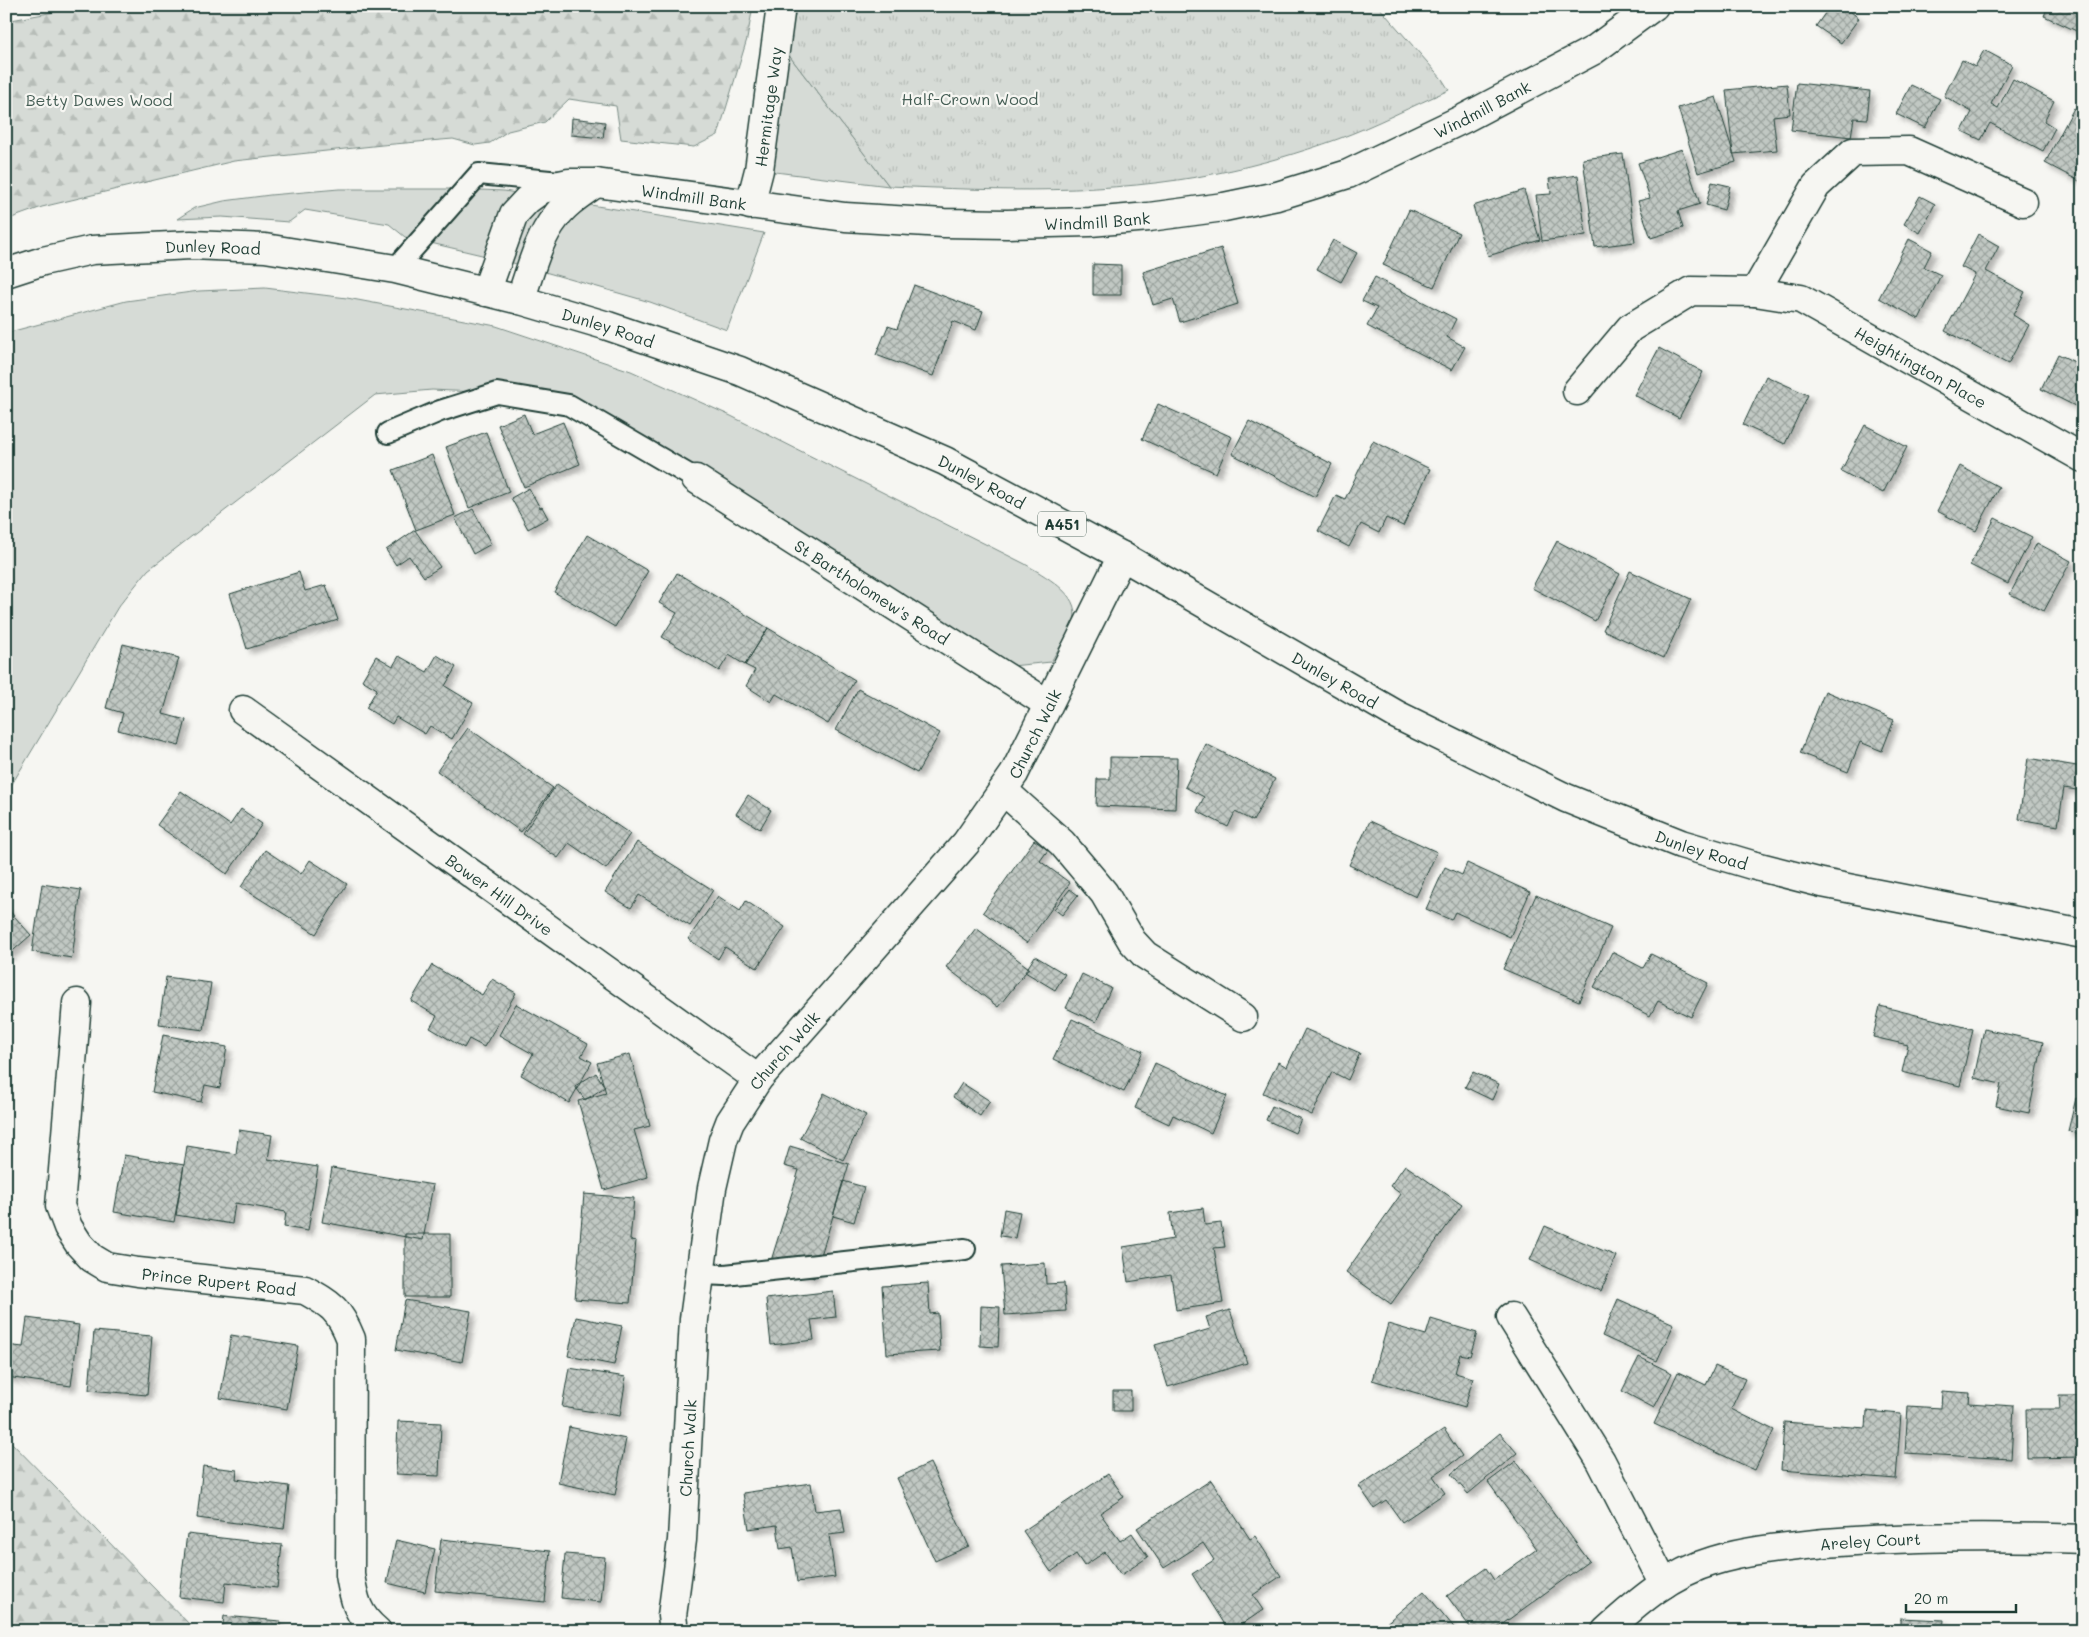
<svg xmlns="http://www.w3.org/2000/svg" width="2089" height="1637" font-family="Mali,sans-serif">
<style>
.grass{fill:#d6dbd6;stroke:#7a8c85}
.forest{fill:url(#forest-firs);stroke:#7a8c85}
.park{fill:url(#park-tufts);stroke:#7a8c85}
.building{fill:url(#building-cross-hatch);stroke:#1f3d34;filter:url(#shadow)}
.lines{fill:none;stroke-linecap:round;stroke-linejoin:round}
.service-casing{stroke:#1f3d34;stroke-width:24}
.minor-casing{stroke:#1f3d34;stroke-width:31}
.secondary-casing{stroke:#1f3d34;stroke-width:31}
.primary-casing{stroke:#1f3d34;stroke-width:31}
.service{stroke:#f6f6f2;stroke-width:20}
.minor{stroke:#f6f6f2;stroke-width:28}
.secondary{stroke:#f6f6f2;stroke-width:28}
.primary{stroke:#f6f6f2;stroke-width:28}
.labels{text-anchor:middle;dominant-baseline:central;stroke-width:4.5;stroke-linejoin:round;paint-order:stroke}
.shield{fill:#f6f6f2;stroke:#60746d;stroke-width:1}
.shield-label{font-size:15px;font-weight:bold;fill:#1f3d34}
.park-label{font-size:16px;fill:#445d54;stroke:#f6f6f2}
.street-label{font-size:16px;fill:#1f3d34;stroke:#f6f6f2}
</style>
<defs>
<pattern id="forest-firs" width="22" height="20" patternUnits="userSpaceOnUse" patternTransform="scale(1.25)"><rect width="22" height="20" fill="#d6dbd6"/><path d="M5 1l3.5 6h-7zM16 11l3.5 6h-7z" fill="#b7bdb8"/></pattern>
<pattern id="park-tufts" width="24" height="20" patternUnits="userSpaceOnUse" patternTransform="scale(1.25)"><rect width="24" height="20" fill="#d6dbd6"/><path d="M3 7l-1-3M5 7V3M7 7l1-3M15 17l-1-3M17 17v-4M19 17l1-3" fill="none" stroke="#b7bdb8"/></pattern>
<pattern id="building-cross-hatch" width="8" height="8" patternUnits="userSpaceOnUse" patternTransform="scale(1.25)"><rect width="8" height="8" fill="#c1c8c3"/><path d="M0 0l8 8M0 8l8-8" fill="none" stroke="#9ca49f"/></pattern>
<filter id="shadow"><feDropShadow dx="4.5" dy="4.5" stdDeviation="2.5" flood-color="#0004"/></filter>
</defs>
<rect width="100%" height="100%" fill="#f6f6f2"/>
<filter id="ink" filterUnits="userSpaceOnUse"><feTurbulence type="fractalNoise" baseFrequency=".02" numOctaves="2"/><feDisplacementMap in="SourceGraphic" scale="10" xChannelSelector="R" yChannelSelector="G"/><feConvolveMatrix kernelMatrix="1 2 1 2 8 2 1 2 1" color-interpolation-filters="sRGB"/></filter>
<g filter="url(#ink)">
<path class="grass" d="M 778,41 L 889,186 L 759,170 Z
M 339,189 L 457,189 L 504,191 L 764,233 L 727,330 L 650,302 L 594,286 L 499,259 L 405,237 L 389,224 L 305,210 L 289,222 L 222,217 L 177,219 L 194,208 L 224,201 L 270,195 Z
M 265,288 L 347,298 L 496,326 L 631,371 L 731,416 L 1025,564 C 1043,575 1081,594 1074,620 C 1070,633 1057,650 1051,662 L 992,668 L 569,405 L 497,393 L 432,390 L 375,395 L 148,570 L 118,607 L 6,794 L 6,333 L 126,301 L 199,291 Z"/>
<path class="forest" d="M 86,6 L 753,6 L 747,39 L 718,135 L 694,147 L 621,139 L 616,106 L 569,99 L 545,122 L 508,131 L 490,143 L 475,145 L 453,139 L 382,145 L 234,161 L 42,207 L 6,220 L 6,21 Z
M 6,1437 L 196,1631 L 6,1631 Z"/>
<path class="park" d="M 781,6 L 1378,6 L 1442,79 L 1449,90 C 1412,106 1376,125 1338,139 C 1299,153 1258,165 1218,173 C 1110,195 998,191 889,186 L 778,41 Z"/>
<path class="building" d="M 1830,6 L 1843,6 L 1859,18 L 1841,43 L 1816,26 Z
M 2048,6 L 2083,6 L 2083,34 L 2044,16 Z
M 1984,50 L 2012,65 L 1991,104 L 1998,108 L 2013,79 L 2054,101 L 2044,121 L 2055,128 L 2043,151 L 1990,123 L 1981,140 L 1962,131 L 1972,112 L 1944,96 L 1962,60 L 1975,67 Z
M 1797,83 L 1870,91 L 1867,119 L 1854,118 L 1851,137 L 1791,130 Z
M 1787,84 L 1790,114 L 1773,116 L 1777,150 L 1733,154 L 1726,90 Z
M 1911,85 L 1940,99 L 1925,128 L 1896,114 Z
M 1716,97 L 1736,162 L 1698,173 L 1678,108 Z
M 2074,108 L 2083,113 L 2083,183 L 2045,163 Z
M 572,118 L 605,122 L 603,138 L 571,135 Z
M 1682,149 L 1700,204 L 1678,211 L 1683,228 L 1651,238 L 1638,201 L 1650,198 L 1638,163 Z
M 1623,154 L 1635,242 L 1595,247 L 1583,159 Z
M 1578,175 L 1586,235 L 1542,241 L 1536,195 L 1551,194 L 1549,179 Z
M 1712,182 L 1730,186 L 1724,210 L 1706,205 Z
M 1524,190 L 1540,240 L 1488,256 L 1473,206 Z
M 1920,196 L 1935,204 L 1920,233 L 1904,224 Z
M 1409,210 L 1459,233 L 1434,287 L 1383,265 Z
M 1978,234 L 1999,246 L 1986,271 L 2025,292 L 2013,315 L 2029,325 L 2008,364 L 1945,331 L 1975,274 L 1961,267 Z
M 1909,239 L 1932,251 L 1924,267 L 1941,275 L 1919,319 L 1879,298 Z
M 1333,240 L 1357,253 L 1341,282 L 1317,269 Z
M 1221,248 L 1238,304 L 1180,322 L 1173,299 L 1153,305 L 1143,272 Z
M 1093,264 L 1121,265 L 1121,295 L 1093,295 Z
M 1375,277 L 1456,319 L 1447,337 L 1465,347 L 1452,370 L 1367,326 L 1377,308 L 1362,301 Z
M 914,285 L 983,311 L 976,330 L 953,321 L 933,376 L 876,355 L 888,326 L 897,329 Z
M 1659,348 L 1703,372 L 1679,418 L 1634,395 Z
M 2058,354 L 2083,366 L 2083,410 L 2041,389 Z
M 1766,376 L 1808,395 L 1785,444 L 1743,425 Z
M 1158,404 L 1232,437 L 1216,473 L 1142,439 Z
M 524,414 L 532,434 L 563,422 L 580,464 L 524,487 L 498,425 Z
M 1249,421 L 1332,464 L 1315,497 L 1232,454 Z
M 1865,425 L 1907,447 L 1883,493 L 1841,471 Z
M 486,432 L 509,492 L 469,508 L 446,447 Z
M 1373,441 L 1430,469 L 1403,526 L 1386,518 L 1379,533 L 1361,524 L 1349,547 L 1318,531 L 1336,495 L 1345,499 Z
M 432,455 L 455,515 L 416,530 L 393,470 Z
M 1960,466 L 1999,487 L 1976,531 L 1937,511 Z
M 529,488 L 540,508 L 542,507 L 548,518 L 528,529 L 511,498 Z
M 473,509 L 491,544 L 473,554 L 455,518 Z
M 1995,518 L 2032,537 L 2008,584 L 1970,565 Z
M 415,530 L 440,567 L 424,577 L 409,556 L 396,565 L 386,550 Z
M 587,535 L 648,571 L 615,627 L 554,592 Z
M 1557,541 L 1620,574 L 1595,621 L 1532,588 Z
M 2037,543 L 2071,561 L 2044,611 L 2010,594 Z
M 1630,571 L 1691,599 L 1664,658 L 1603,630 Z
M 299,572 L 305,591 L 326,585 L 338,620 L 247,649 L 230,594 Z
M 677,573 L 768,628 L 745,665 L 729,655 L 719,671 L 662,637 L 677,613 L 659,603 Z
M 768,628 L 855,680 L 828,724 L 776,694 L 771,702 L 746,686 L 755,670 L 745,665 Z
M 123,644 L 179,658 L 163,714 L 186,720 L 179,746 L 118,730 L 123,713 L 106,708 Z
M 437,655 L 456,667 L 445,686 L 473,703 L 452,739 L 430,726 L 425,734 L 396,717 L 392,724 L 366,708 L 377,689 L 362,680 L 376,656 L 393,666 L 399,656 L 427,672 Z
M 858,689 L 940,733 L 917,773 L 836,730 Z
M 1825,691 L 1894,720 L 1882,751 L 1860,742 L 1848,772 L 1800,753 Z
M 468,728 L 553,788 L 521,832 L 437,771 Z
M 1206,744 L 1275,779 L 1253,821 L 1235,812 L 1228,827 L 1197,811 L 1204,797 L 1185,787 Z
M 1110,757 L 1177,758 L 1175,809 L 1096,806 L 1097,779 L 1110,779 Z
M 2028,758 L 2083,767 L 2083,791 L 2064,788 L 2058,826 L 2019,819 Z
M 557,784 L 630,834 L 606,869 L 569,843 L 558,858 L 523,834 Z
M 181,791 L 230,825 L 241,809 L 262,824 L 227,874 L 157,825 Z
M 748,795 L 771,810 L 760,829 L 736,814 Z
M 1370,821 L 1437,852 L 1416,897 L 1349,865 Z
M 1034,840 L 1048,850 L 1040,861 L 1070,883 L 1027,943 L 983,912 Z
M 637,842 L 713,890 L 690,926 L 639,895 L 631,908 L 605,892 Z
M 265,850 L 301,874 L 310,860 L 347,884 L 316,934 L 241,887 Z
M 1467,863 L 1530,892 L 1510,937 L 1455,912 L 1451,920 L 1426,909 L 1445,867 L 1462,875 Z
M 42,884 L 81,890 L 72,958 L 32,952 Z
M 1070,889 L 1078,895 L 1062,915 L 1054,909 Z
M 1536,895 L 1611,928 L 1579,1001 L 1503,969 Z
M 718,896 L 740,911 L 746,901 L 785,927 L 757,968 L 725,947 L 718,959 L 688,939 Z
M 6,907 L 31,935 L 7,956 L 6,955 Z
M 976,928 L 1029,968 L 998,1007 L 946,967 Z
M 1612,952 L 1643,968 L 1651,954 L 1708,983 L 1691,1017 L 1658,1001 L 1650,1016 L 1594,987 Z
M 1035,956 L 1065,974 L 1055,990 L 1025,972 Z
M 432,965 L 482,995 L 492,979 L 516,993 L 484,1047 L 469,1039 L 464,1048 L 430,1028 L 437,1016 L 411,1001 Z
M 1082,974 L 1111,988 L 1096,1022 L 1066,1008 Z
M 166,977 L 211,983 L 204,1030 L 159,1024 Z
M 516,1004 L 588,1044 L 581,1056 L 592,1062 L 569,1103 L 521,1075 L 533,1054 L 499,1035 Z
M 1880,1006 L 1973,1029 L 1960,1086 L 1902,1072 L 1908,1045 L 1873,1037 Z
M 1072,1019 L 1143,1051 L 1124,1092 L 1053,1059 Z
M 1305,1029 L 1360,1053 L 1348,1080 L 1332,1072 L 1312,1115 L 1263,1093 L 1278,1062 L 1287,1067 Z
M 1984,1029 L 2043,1042 L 2029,1113 L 1996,1106 L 2001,1084 L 1974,1078 Z
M 163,1035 L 227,1047 L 220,1088 L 205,1085 L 201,1102 L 152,1092 Z
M 630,1054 L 650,1126 L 634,1130 L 648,1177 L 604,1190 L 578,1101 L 606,1093 L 597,1063 Z
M 1155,1063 L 1227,1096 L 1211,1133 L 1173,1115 L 1169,1124 L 1135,1108 Z
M 1473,1072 L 1499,1084 L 1492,1100 L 1465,1087 Z
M 596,1073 L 605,1087 L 585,1100 L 575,1086 Z
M 962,1083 L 990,1101 L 980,1116 L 953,1097 Z
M 824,1093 L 866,1115 L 843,1160 L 800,1138 Z
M 2076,1098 L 2083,1100 L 2083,1135 L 2068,1131 Z
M 1272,1106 L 1301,1119 L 1295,1133 L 1266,1120 Z
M 239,1130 L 272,1135 L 268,1159 L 318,1167 L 308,1231 L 284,1227 L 286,1212 L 235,1203 L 232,1224 L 176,1215 L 187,1146 L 236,1154 Z
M 790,1146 L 849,1164 L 814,1278 L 770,1264 L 799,1170 L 784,1166 Z
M 124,1155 L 184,1165 L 174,1222 L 114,1212 Z
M 1405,1165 L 1462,1205 L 1391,1304 L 1346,1272 L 1401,1194 L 1390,1186 Z
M 332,1168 L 433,1185 L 423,1240 L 322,1222 Z
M 843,1181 L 864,1187 L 854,1222 L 833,1216 Z
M 584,1194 L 634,1198 L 630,1240 L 636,1241 L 630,1303 L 575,1299 Z
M 1203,1208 L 1205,1225 L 1221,1223 L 1225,1247 L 1214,1248 L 1223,1303 L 1176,1310 L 1171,1275 L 1128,1282 L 1123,1247 L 1173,1239 L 1170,1213 Z
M 1004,1209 L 1020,1212 L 1015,1238 L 1000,1236 Z
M 1545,1226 L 1616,1256 L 1601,1291 L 1530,1260 Z
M 405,1234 L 450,1234 L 450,1297 L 405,1297 Z
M 1045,1263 L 1046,1284 L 1064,1283 L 1066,1311 L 1005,1315 L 1001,1266 Z
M 928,1283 L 930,1314 L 938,1313 L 940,1351 L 887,1354 L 882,1286 Z
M 833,1291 L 836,1317 L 811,1320 L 814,1340 L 771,1345 L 766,1299 Z
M 1618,1299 L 1674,1324 L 1657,1361 L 1602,1336 Z
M 405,1300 L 471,1311 L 462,1362 L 396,1350 Z
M 981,1306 L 1000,1307 L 998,1347 L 980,1346 Z
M 1230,1310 L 1247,1363 L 1168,1387 L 1155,1345 L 1210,1329 L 1206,1317 Z
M 576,1317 L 622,1326 L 614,1365 L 568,1356 Z
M 27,1318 L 79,1325 L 71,1386 L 6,1377 L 6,1345 L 23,1347 Z
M 1431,1319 L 1477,1333 L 1470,1356 L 1460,1354 L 1455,1373 L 1473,1378 L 1465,1407 L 1372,1380 L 1388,1324 L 1426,1335 Z
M 94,1331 L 152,1336 L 147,1395 L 89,1390 Z
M 231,1335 L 298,1346 L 287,1409 L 220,1398 Z
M 1639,1357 L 1672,1373 L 1654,1408 L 1622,1391 Z
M 1715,1366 L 1745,1379 L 1731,1409 L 1774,1430 L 1755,1470 L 1654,1424 L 1678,1372 L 1706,1385 Z
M 569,1368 L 626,1377 L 620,1416 L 562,1407 Z
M 1113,1391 L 1131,1391 L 1131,1411 L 1113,1411 Z
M 1942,1391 L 1970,1393 L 1969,1403 L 2014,1406 L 2011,1459 L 1905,1453 L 1908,1406 L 1941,1408 Z
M 2059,1396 L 2083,1396 L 2083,1457 L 2027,1458 L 2026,1409 L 2060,1409 Z
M 1867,1411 L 1901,1414 L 1896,1479 L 1781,1470 L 1784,1422 L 1866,1428 Z
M 398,1421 L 441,1423 L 439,1476 L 396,1474 Z
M 569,1427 L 626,1439 L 615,1495 L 558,1483 Z
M 1444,1429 L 1462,1456 L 1433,1476 L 1445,1493 L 1402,1522 L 1386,1500 L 1374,1508 L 1359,1486 Z
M 1500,1433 L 1517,1453 L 1468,1494 L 1451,1474 Z
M 1516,1461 L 1589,1561 L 1493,1631 L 1473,1631 L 1447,1596 L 1486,1568 L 1494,1580 L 1537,1549 L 1488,1482 Z
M 930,1463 L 969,1546 L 935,1561 L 897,1478 Z
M 203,1466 L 237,1470 L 236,1479 L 289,1486 L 284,1529 L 197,1518 Z
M 1108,1474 L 1124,1497 L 1100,1513 L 1120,1541 L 1132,1533 L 1148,1557 L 1121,1575 L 1105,1552 L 1084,1566 L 1076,1554 L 1051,1572 L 1023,1531 Z
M 1211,1480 L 1250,1539 L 1255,1536 L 1281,1576 L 1253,1595 L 1263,1610 L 1232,1631 L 1228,1631 L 1192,1574 L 1214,1560 L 1203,1543 L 1164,1568 L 1137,1528 Z
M 811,1483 L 815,1511 L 841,1508 L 845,1533 L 829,1535 L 835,1577 L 797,1582 L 792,1547 L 780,1549 L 777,1525 L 749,1529 L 743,1493 Z
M 187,1534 L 282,1545 L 277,1588 L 226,1582 L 224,1602 L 179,1597 Z
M 441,1539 L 550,1551 L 545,1602 L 435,1591 Z
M 396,1540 L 435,1549 L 425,1592 L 387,1583 Z
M 565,1554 L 605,1557 L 601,1602 L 561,1598 Z
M 1424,1591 L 1457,1631 L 1377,1631 Z
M 224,1616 L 280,1621 L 280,1631 L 222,1631 Z
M 1900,1618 L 1944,1620 L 1943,1630 L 1977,1631 L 1900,1631 Z
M 1883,1624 L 1883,1631 L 1843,1631 L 1843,1626 Z"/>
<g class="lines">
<g class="service-casing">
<path id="service" d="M 395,269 L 479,174 L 560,182
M 388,433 L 440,411 L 497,393 L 569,405 L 696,479
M 700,1274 L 725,1275 L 965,1249"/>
</g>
<g class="minor-casing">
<g id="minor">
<path id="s1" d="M 750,205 L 759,170 L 781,6"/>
<path d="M 1755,292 L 1816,186 L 1853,152 L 1909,151 L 2023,202"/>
<path id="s2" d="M 1577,391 L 1630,328 L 1691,291 L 1755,292 L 1801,299 L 2083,458"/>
<path id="s3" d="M 696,479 L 1048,704"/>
<path id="s4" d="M 243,710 L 758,1079"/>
<path d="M 1003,790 L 1062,843 L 1104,893 L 1132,941 L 1145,955 L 1243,1017"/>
<path id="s5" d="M 77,1003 L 60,1206 L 68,1227 L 79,1244 L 92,1258 L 107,1267 L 138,1272 L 305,1290 C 332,1305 339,1309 351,1339 L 350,1575 C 354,1599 357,1615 377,1631"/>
<path d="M 1511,1317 L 1601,1461 L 1664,1584"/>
<path id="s6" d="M 674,1631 L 672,1616 L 682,1540 L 694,1319 L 712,1188 L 723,1140 L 730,1122 L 758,1079 L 966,843 L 1014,774 L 1122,556"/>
<path id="s7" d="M 1606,1631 C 1638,1602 1671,1573 1713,1561 C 1749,1550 1788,1547 1825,1543 C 1911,1536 1997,1536 2083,1539"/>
</g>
</g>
<g class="secondary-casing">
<g id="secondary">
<path id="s8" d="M 486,292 L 514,214 L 527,200 L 542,189 L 569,183 L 596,183 L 845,217 L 944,223 L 1007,224 L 1090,222 L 1149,217 L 1224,207 L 1277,196 L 1348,174 L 1465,118 L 1594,50 L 1654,6"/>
<path d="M 520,300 C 530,273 537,241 555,218 C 565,203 582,193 596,183"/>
</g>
</g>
<g class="primary-casing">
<g id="primary">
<path id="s9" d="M 6,273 L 43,261 L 92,250 L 191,245 L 265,248 L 395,269 L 520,300 L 608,326 L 740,371 L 945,461 L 1122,556 L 1397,715 L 1566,798 L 1681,844 L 1752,865 L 1822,883 L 2083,934"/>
</g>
</g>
<use href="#service" class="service"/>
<use href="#minor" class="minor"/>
<use href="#secondary" class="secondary"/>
<use href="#primary" class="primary"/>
</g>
</g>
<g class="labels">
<rect class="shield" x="1038" y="511.5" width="48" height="25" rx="4"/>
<g class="shield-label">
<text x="1062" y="524">A451</text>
</g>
<g class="park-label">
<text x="970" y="98">Half-Crown Wood</text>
<text x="99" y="99">Betty Dawes Wood</text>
</g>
<g class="street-label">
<text stroke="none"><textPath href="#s1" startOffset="100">Hermitage Way</textPath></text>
<text stroke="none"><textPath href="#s8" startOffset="1084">Windmill Bank</textPath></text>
<text stroke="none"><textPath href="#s8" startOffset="274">Windmill Bank</textPath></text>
<text stroke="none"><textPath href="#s8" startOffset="679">Windmill Bank</textPath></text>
<text stroke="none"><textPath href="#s9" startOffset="210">Dunley Road</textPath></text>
<text stroke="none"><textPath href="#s9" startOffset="615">Dunley Road</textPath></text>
<text stroke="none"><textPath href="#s2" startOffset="402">Heightington Place</textPath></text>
<text stroke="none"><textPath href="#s9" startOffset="1020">Dunley Road</textPath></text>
<text stroke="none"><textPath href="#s3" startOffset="209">St Bartholomew's Road</textPath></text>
<text stroke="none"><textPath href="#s9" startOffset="1425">Dunley Road</textPath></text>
<text stroke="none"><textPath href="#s6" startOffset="1009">Church Walk</textPath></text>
<text stroke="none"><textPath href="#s9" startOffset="1830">Dunley Road</textPath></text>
<text stroke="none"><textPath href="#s4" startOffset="316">Bower Hill Drive</textPath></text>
<text stroke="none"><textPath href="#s6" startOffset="604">Church Walk</textPath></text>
<text stroke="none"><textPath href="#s5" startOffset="396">Prince Rupert Road</textPath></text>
<text stroke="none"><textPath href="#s6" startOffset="184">Church Walk</textPath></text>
<text stroke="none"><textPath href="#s7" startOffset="288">Areley Court</textPath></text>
</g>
</g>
<rect width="2089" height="1637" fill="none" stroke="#f6f6f2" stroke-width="25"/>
<rect x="12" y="12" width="2064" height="1612" fill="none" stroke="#1f3d34" stroke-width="2" filter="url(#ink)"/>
<path d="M1906 1604v8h110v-8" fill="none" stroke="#1f3d34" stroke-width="2.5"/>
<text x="1914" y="1604" font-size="15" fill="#1f3d34" stroke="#f6f6f2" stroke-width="4" paint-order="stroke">20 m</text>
</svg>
